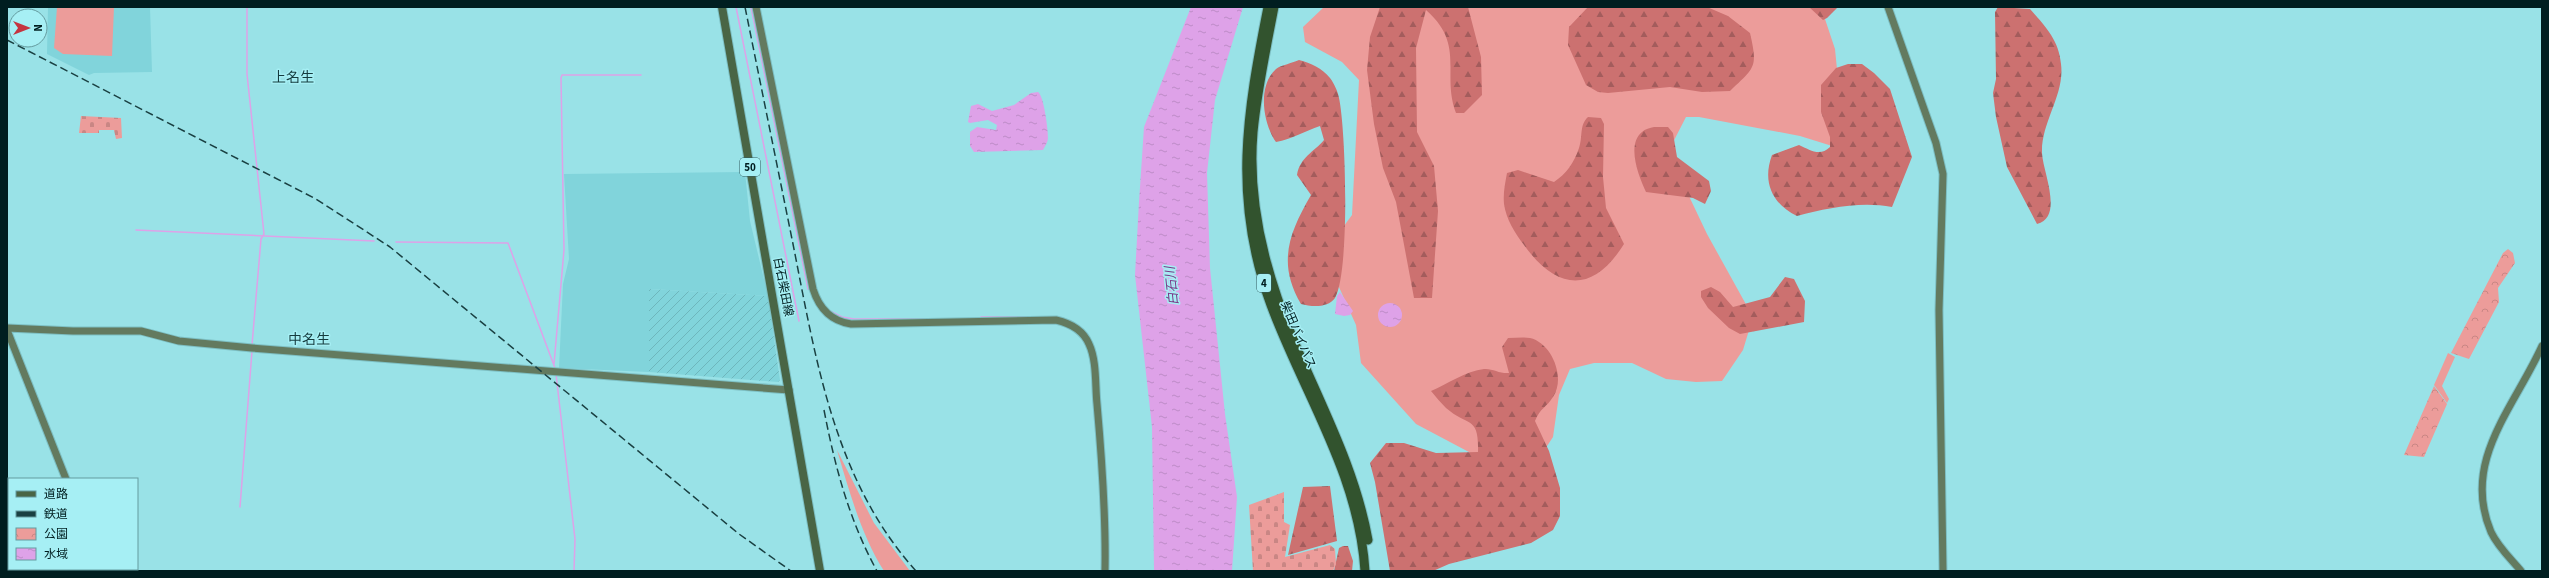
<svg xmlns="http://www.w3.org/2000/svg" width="2549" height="578" font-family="'Source Sans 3','Noto Sans JP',sans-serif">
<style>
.built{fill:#81d4db}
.industrial{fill:url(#industrial-furrows)}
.green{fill:#ec9c9a}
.forest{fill:url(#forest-firs)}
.cemetery{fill:url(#cemetery-stones)}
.park{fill:url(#park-crowns)}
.water{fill:url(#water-ripples)}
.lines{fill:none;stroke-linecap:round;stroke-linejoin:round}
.stream{stroke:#dea2e8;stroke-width:1.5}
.secondary-casing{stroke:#7dbfc3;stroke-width:9}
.primary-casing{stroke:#7dbfc3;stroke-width:10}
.highway-casing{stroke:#7dbfc3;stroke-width:11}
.secondary{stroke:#637a5f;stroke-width:7}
.primary{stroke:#496545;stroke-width:8}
.highway{stroke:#32532e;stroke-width:9}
.rail{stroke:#1a4042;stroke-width:1.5;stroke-dasharray:8 4;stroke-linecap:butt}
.labels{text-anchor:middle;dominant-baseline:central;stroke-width:3;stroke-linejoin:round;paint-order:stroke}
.shield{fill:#a6eff4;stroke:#325d60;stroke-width:1}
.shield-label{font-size:11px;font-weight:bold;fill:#001e20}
.street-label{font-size:12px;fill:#001e20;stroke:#a6eff4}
.water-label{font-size:13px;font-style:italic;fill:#793384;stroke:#a6eff4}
.quarter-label{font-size:14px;fill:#153b3e;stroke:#a6eff4}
</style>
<defs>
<pattern id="industrial-furrows" width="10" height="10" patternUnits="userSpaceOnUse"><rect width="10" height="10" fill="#81d4db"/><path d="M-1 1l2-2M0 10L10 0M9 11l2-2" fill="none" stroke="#6eb6bc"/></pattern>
<pattern id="forest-firs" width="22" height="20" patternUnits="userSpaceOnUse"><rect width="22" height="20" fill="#cc7170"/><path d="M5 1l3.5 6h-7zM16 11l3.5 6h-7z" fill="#a35c5c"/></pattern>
<pattern id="cemetery-stones" width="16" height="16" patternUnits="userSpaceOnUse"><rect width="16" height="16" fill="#ec9c9a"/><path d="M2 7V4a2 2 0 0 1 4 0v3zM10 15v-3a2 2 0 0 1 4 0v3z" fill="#c98684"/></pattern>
<pattern id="park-crowns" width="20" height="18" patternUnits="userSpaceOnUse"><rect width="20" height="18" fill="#ec9c9a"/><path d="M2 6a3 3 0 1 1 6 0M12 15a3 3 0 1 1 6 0" fill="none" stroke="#c98684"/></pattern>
<pattern id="water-ripples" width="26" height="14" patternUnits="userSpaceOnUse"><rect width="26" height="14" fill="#dea2e8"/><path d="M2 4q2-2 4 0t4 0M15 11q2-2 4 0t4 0" fill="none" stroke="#bd8bc7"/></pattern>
</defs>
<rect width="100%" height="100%" fill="#99e2e7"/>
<path class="built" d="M 48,7 L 150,7 L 152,72 L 94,73 L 89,75 L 47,54 Z
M 745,172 L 750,221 L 768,296 L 650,289 L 649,372 L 559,368 L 563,284 L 569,259 L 564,174 Z"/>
<path class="industrial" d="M 649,289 L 768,296 L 780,380 L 778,382 L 649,372 Z"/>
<path class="green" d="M 57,7 L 114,7 L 112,56 L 63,54 L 54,48 Z
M 1324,7 L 1821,7 L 1835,49 L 1845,150 L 1800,136 L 1699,117 L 1686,117 L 1668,152 L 1707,234 L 1753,317 L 1743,350 L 1722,381 L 1696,382 L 1666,379 L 1632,363 L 1594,363 L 1570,369 L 1559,395 L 1553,437 L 1530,472 L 1501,469 L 1416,424 L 1361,363 L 1356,325 L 1334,276 L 1335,238 L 1352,215 L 1359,80 L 1342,62 L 1305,42 L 1303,27 Z
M 2448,353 L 2455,357 L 2442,386 L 2449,399 L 2447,403 L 2434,385 Z
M 837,450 L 874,523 L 910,571 L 884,571 C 861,535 849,490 837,450 Z"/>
<path class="forest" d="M 1380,7 L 1468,7 L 1481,57 L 1482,95 L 1464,113 L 1456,113 C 1441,74 1466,45 1426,10 L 1416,48 L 1417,132 L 1434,166 L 1438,211 L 1432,298 L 1414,298 L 1396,202 L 1383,168 L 1374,124 L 1367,70 L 1370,37 Z
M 1588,7 L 1707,7 L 1728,16 L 1750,33 C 1758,68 1755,67 1730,91 L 1702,92 L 1670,87 L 1608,93 L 1598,92 L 1586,85 L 1568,45 L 1569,27 Z
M 1809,7 L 1838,7 L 1827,18 L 1823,20 Z
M 1998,7 L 2030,9 C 2045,26 2059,40 2061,64 C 2065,95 2041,122 2042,153 C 2043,173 2064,217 2037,224 L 2007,167 L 1996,117 L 1993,93 L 1996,79 L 1995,12 Z
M 1299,60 C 1311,63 1322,68 1330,78 C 1334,83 1338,92 1339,98 C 1346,130 1350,272 1335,298 C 1328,308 1312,307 1301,304 C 1277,263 1289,233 1311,195 L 1297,175 C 1300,157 1314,152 1324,140 L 1320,126 C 1305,131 1292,139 1276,142 C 1263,124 1257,86 1276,69 C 1281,65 1293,63 1299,60 Z
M 1848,64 L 1862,64 L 1874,73 L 1890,89 L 1912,157 L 1892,207 C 1861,201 1827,208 1797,216 C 1772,204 1762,182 1772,155 L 1799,145 C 1810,150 1820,157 1830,147 L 1830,137 L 1821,112 L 1821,85 L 1836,68 Z
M 1588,117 L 1601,118 L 1604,124 L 1603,177 L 1606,208 L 1624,244 C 1593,294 1557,291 1524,245 C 1515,233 1506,219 1504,204 C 1503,193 1505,184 1507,173 L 1518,170 L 1554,182 C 1566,174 1574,163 1579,148 C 1583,137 1579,125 1588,117 Z
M 1654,127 L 1668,127 L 1673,133 L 1677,157 L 1709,181 L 1711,191 L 1705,204 L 1693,198 L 1646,192 C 1639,177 1626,145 1642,132 C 1645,129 1650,128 1654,127 Z
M 1785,277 L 1794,279 L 1805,301 L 1804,322 L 1740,334 L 1729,328 L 1708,308 L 1701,297 L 1701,291 L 1711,287 L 1720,292 L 1733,307 L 1770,297 Z
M 1508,338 C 1515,338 1523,337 1530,338 C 1552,343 1566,378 1553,397 C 1547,407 1540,408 1535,421 L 1549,451 L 1560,488 L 1560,516 L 1553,530 L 1531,543 L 1449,564 L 1433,571 L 1390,571 L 1375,482 L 1370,463 L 1386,443 L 1404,443 L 1436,453 L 1478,452 C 1479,415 1468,427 1446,408 C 1441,403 1436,397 1431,391 C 1447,384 1466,371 1484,369 C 1492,368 1500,374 1509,373 L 1502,347 Z
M 1330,486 L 1337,541 L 1288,555 L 1303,487 Z
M 1343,546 L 1348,546 L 1353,561 L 1352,571 L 1334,571 L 1339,548 Z"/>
<path class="cemetery" d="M 81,116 L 121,118 L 122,138 L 116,139 L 114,130 L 99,130 L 99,133 L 79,133 Z
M 1284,492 L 1284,522 L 1290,525 L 1285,557 L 1330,545 L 1335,549 L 1336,564 L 1333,571 L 1253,571 L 1249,505 Z"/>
<path class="park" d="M 2508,249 L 2513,253 L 2515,263 L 2498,288 L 2499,302 L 2469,359 L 2451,353 L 2503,253 Z
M 2434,386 L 2447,404 L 2424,457 L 2404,455 Z"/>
<path class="water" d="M 1191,7 L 1243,7 L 1215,100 L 1207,173 L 1210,268 L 1225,414 L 1237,497 L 1232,571 L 1154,571 L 1152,427 L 1135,275 L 1139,202 L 1144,127 Z
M 1038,92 C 1044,96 1048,129 1048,138 C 1048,142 1045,146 1043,150 L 974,152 L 970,146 L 970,132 L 977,127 L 996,130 L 997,125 L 988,120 L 970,123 L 968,122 L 971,106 L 978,104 L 992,111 L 1014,105 L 1031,93 Z
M 1340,292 L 1353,311 L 1350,315 L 1344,316 L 1335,314 L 1337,296 Z
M1378 315a12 12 0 1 1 24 0a12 12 0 1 1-24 0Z"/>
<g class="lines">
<path class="stream" d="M 247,7 L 247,74 L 264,234 L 261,239 L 252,345
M 736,7 L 799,321
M 751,7 L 808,289
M 136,230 L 374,241
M 396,242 L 508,243 L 555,368
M 828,310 L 842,317 L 854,319 L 937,319
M 981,317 L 1039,317
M 554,364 L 564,250 L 561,78 L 562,75 L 641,75
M 556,374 L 575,539 L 574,571
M 240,507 L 252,351"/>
<g class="secondary-casing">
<path id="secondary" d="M 756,7 L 813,289 C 819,308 830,321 851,324 L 1056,320 C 1069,323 1083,330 1089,344 C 1097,361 1095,385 1097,404 C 1102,460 1106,515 1105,571
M 1888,7 L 1936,143 L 1943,174 L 1939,310 L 1943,571
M 7,328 L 73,331 L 141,331 L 179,341 L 252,348 L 789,390
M 7,330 L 66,479
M 38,571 L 39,569
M 2521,571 C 2511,559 2498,547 2491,532 C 2461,461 2514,408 2542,346"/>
</g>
<g class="primary-casing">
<path id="primary" d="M 722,7 L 820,571"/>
</g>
<g class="highway-casing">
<path id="highway" d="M 1268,7 C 1247,113 1232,199 1271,305 C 1304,394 1359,474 1365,571
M 1274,7 C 1266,49 1257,90 1253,132 C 1247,203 1266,275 1293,339 C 1321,406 1355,468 1368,540"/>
</g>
<use href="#secondary" class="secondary"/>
<use href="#primary" class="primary"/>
<use href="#highway" class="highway"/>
<path class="rail" d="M 745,7 C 761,86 777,165 793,244 C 816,360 834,480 916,571
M 7,40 L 316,199 L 390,247 L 739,534 L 791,571
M 824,410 C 835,467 849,520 877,571"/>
</g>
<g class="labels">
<g class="shield">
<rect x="740" y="158" width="20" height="18" rx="3"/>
<rect x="1257" y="274" width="14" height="18" rx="3"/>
</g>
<g class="shield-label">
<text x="750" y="167">50</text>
<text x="1264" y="283">4</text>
</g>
<g class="street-label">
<text transform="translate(783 287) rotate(79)">白石柴田線</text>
<text transform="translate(1298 335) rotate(67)">柴田バイパス</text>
</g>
<g class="water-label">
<text transform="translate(1172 286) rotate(-96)">白石川</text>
</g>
<g class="quarter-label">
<text x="293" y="78">上名生</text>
<text x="309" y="340">中名生</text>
</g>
</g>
<rect width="2549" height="578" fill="none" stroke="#001e20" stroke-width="16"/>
<rect x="8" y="478" width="130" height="92" fill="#a6eff4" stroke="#649b9f"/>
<rect x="16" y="491" width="20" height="6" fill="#496545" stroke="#649b9f"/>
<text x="44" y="498" font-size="12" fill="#001e20">道路</text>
<rect x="16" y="511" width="20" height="6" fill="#1a4042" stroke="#649b9f"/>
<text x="44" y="518" font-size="12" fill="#001e20">鉄道</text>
<rect x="16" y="528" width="20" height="12" fill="url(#park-crowns)" stroke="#649b9f"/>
<text x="44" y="538" font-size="12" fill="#001e20">公園</text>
<rect x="16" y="548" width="20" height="12" fill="url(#water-ripples)" stroke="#649b9f"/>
<text x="44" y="558" font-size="12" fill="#001e20">水域</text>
<g transform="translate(28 28) rotate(90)"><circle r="19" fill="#a6eff4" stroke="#649b9f"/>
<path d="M0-3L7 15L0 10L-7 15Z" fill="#c53540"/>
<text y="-6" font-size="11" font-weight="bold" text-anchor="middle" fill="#001e20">N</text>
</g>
</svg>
